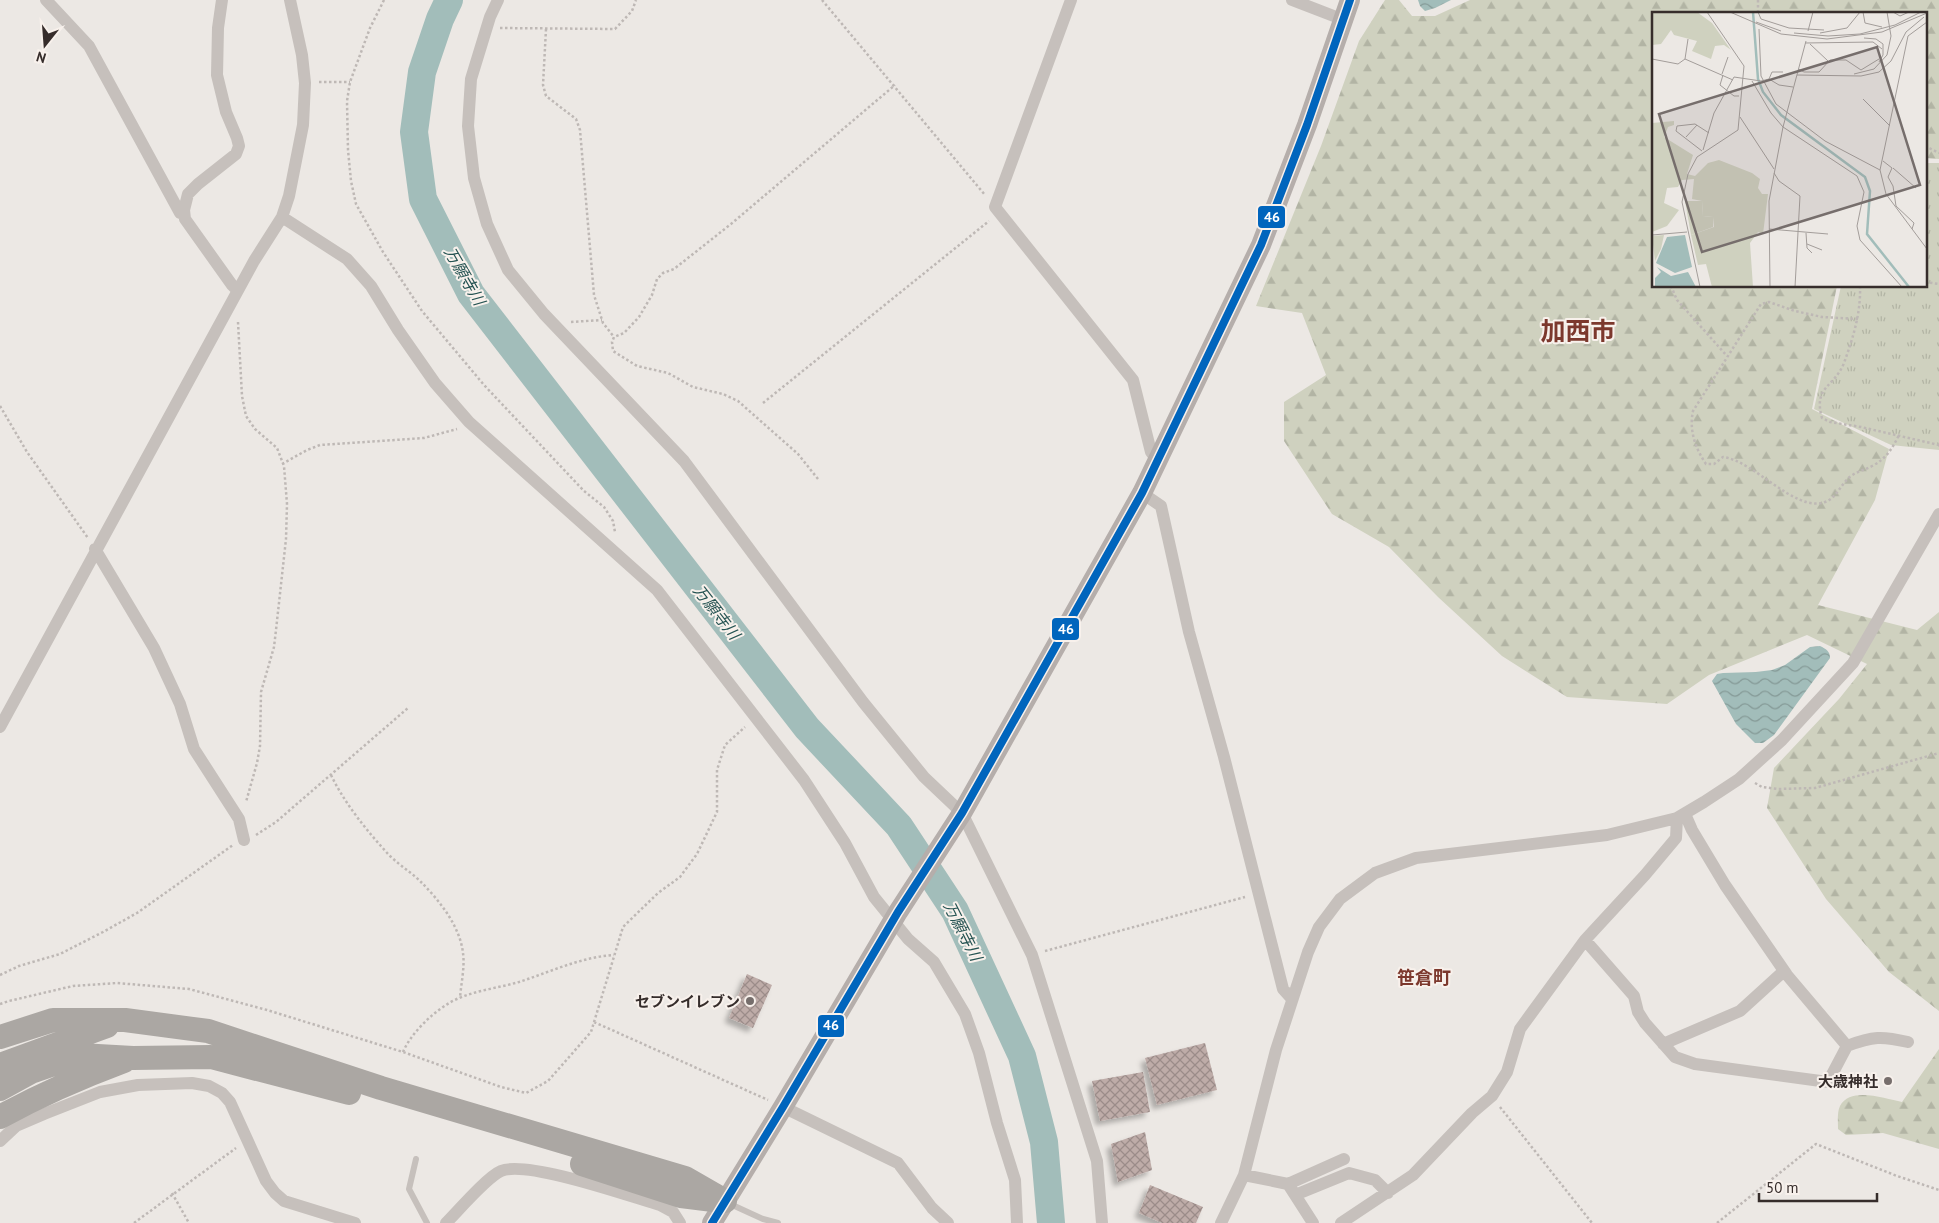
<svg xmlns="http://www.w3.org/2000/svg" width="1939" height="1223" font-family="'PT Sans','Noto Sans JP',sans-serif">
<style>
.grass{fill:url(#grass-tufts)}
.forest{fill:url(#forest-firs)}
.water{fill:url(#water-waves)}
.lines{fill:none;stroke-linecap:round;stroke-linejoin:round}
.river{stroke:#a2bdba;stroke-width:28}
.building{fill:url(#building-cross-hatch);filter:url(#shadow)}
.path{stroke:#beb8b5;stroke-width:2.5;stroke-dasharray:2.5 2.5;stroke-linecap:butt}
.service{stroke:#c6c0bc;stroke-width:6}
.minor{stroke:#c6c0bc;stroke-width:12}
.primary{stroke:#b5aeab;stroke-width:20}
.motorway{stroke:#aba7a3;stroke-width:24}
.bus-1-casing{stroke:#f8f1ec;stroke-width:11}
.bus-1{stroke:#0065bd;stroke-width:8}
.poi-dot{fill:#766e6c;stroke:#f8f1ec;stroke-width:2}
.labels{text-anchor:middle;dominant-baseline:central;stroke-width:4;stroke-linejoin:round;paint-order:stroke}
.poi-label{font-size:15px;font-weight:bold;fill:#362d2b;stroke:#f8f1ec;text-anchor:end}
.water-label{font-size:16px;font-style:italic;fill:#255352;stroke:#f8f1ec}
.quarter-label{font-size:18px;font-weight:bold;fill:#7c382d;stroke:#f8f1ec}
.town-label{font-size:25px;font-weight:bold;fill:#7c382d;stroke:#f8f1ec}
.inset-river{fill:none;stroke:#a2bdba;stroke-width:2.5}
.inset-road{fill:none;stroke:#a39d9a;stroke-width:1}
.view{fill:#766e6c;fill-opacity:0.15;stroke:#766e6c;stroke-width:2.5}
.inset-edge{fill:none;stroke:#362d2b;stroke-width:2.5}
.line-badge{stroke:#f8f1ec;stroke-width:2}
.badge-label{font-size:14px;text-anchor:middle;font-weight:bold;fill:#fff}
</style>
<defs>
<pattern id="grass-tufts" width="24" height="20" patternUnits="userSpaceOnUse" patternTransform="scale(1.25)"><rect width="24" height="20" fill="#cfd1bf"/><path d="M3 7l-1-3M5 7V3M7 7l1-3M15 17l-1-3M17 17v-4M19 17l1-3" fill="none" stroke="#b2b4a4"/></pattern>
<pattern id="forest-firs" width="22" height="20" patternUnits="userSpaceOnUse" patternTransform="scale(1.25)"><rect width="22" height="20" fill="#cfd1bf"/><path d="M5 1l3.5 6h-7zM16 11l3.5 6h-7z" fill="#b2b4a4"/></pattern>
<pattern id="water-waves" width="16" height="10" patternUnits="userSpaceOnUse" patternTransform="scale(1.25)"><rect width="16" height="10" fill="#a2bdba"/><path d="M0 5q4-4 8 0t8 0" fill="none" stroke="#859a97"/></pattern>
<pattern id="building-cross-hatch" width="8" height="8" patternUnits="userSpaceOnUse" patternTransform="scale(1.25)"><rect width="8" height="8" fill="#beaca8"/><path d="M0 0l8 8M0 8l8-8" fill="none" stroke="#9b8c89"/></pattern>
<filter id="shadow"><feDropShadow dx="-4.5" dy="4.5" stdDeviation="2.5" flood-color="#0004"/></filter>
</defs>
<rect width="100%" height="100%" fill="#ece8e4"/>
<path class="grass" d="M 1925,163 L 1939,163 L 1939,450 L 1891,445 L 1814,409 L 1841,286 L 1925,286 Z"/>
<path class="forest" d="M 1385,0 L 1399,0 L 1412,16 L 1435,16 L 1470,0 L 1939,0 L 1939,159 L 1925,158 L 1925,14 L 1653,14 L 1653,286 L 1837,286 L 1812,409 L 1889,449 L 1875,500 L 1818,605 L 1917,630 L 1939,612 L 1939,1011 L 1889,972 L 1826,899 L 1767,808 L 1774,768 L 1839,699 L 1867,664 L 1807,635 L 1709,675 L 1667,704 L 1567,697 L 1502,656 L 1438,597 L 1389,547 L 1332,514 L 1284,441 L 1284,402 L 1326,375 L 1302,313 L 1256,306 L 1321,146 L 1359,41 Z
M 1939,1049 L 1939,1149 L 1883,1133 L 1846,1135 L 1838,1129 C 1838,1122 1837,1112 1840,1106 C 1851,1086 1885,1099 1902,1102 Z"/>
<path class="water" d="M 1418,0 L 1451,0 L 1435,8 L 1425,11 L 1420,6 Z
M 1820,646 C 1826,649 1830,651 1830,658 L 1774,735 L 1763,743 L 1755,743 L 1736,724 L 1712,681 L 1717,674 L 1723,673 L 1756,672 L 1772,670 L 1785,665 L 1810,647 Z"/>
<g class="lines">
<path class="river" d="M 449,0 L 440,19 L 422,72 L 414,132 L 423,199 L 471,294 L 807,728 L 899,826 L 955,911 L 1022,1056 L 1044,1142 L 1051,1223"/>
</g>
<path class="building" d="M 747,974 L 772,985 L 753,1028 L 729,1018 Z
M 1205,1043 L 1217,1090 L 1157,1105 L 1145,1058 Z
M 1143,1072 L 1150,1112 L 1100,1121 L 1092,1081 Z
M 1145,1132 L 1152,1170 L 1118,1182 L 1111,1144 Z
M 1150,1185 L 1203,1207 L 1196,1223 L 1162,1223 L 1139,1213 Z"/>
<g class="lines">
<path class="path" d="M 384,0 L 370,28 L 350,82 L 347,101 L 348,150 L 351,181 L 356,204 L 383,252 L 422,311 L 484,385 L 584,491 L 604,507 L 613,521 L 615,532
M 822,0 L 985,195
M 1758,0 L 1758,14
M 500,28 L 615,29 L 632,11 L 636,0
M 546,29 L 543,85 L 546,96 L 576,119 L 580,130 L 594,295 L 603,323 L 614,337
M 319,82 L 350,82
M 1925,146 L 1939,153
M 1925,282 L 1939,284
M 1671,286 L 1677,300 L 1727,356
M 1860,286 C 1861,313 1853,338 1844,363 C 1834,388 1813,386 1822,418 L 1830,422 L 1861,427 L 1939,445
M 1858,319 L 1822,317 L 1795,311 L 1769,302 L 1761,304 L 1693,411 C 1689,430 1695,448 1706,464 L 1714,464 L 1723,457 C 1755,461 1795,513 1825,502 C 1837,498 1841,483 1851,476 C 1858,471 1865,470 1872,466 C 1886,459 1892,449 1899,435
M 238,322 L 242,396 L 246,416 L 255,429 L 277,448 L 284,466 L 287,504 L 286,539 L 276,630 L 274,647 L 261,692 L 260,746 L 257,763 L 246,802
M 571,322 L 602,320
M 763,403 L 989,221
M 0,406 L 27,452 L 88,538
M 282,464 L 307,450 L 320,445 L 424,438 L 457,429
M 818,479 L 798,454 L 738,401 L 723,394 L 693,387 L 668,373 L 637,366 L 613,351 L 612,342 L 614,337 L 624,333 L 639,317 L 652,295 L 657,279 L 663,273 L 674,269 L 731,224 L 895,85
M 331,775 C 345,804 367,831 389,855 C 399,865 411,872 421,882 C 439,900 460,926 463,953 C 465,967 461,984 460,998
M 1755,783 L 1762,787 L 1778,789 L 1815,788 L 1939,753
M 256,835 L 276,822 L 408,708
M 1045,951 L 1245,897
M 0,975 L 19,966 L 60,954 L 103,932 L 137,913 L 233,845
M 0,1004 L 9,1001 L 73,986 L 117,983 L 189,989 L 267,1010 L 403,1052 L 501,1087 L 526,1093 L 548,1081 L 591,1032 L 623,927 L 658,893 L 680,877 L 697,854 L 717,812 L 717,770 L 725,745 L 745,727
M 594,1022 L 768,1100
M 403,1052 C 410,1035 430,1015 446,1005 C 467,991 495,989 519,982 C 550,972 581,957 614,955
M 1500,1107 L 1592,1223
M 172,1193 L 189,1223
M 134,1223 L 236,1148
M 1717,1223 L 1816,1144 L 1897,1176 L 1939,1190"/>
<path class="service" d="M 416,1159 L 409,1189 L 427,1223
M 728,1203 L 763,1219 L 778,1223"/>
<path class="minor" d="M 46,0 L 89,46 L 180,213 L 184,214
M 222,0 L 218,28 L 217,75 L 226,112 L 237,138 L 239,146 L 236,154 L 198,184 L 188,194 L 184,210 L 185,219 L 232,285 L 237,290
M 498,0 L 490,17 L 471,79 L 468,126 L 474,178 L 487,224 L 508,270 L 544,314 L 684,461 L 863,702 L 924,777 L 962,813 L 1032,955 L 1097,1161 L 1102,1223
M 1071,0 L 995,207 L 1133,380 L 1151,452 L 1157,460
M 1292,0 L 1344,20
M 282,217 L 347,259 L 371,286 L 398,330 L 435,383 L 469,422 L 657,590 L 804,780 L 845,843 L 874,897 L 908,939 L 934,962 L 965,1014 L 979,1053 L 997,1123 L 1015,1180 L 1017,1223
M 1142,493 L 1161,506 L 1189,632 L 1224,757 L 1283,989 L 1292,999
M 95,549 L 154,648 L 180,704 L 194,749 L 239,819 L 244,840
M 0,727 L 254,261 L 282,217 L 289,196 L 303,125 L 305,83 L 302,55 L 290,0
M 1585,940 L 1634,996 L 1638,1012 L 1645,1023 L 1675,1057 L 1695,1064 L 1828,1082 L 1847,1046 L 1787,975 L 1725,885 L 1692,830 L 1685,814
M 1663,1044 L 1740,1011 L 1784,971
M 1847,1046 C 1873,1036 1882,1036 1908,1042
M 783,1107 L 898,1163 L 932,1208 L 948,1223
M 0,1141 L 16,1126 L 44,1114 L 100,1092 L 138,1085 L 192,1083 L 209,1086 L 222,1093 L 230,1102 L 266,1181 L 275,1193 L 284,1201 L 355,1223
M 1244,1175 L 1288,1184 L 1313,1223
M 1288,1184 L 1344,1159
M 1295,1195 L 1349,1173 L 1375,1180 L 1388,1193
M 446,1223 C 458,1211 487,1177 501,1171 C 527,1160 629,1196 660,1205 L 673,1212 L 680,1223
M 1221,1223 L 1244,1175 L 1276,1050 L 1308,952 L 1319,927 L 1340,899 L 1375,873 L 1416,858 L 1607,835 L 1677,818 L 1704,802 L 1739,779 L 1782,740 L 1853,663 L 1939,514
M 1341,1223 L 1413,1175 L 1472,1113 L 1492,1096 L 1507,1072 L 1520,1029 L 1585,940 L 1645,875 L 1676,838 L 1677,818"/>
<path class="primary" d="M 712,1223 L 783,1107 L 898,912 L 962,813 L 1142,493 L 1261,245 L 1307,125 L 1350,0"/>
<path class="motorway" d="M 0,1037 L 53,1020 L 125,1020 L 208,1031 L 381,1088 L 685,1178 L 725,1201
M 0,1065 L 107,1026
M 0,1089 L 31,1072 L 80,1055 L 133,1058 L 211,1057 L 349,1093
M 0,1117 C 40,1095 81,1077 124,1061
M 582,1164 L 681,1196 L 713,1200"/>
<g class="bus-1-casing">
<path id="bus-1" d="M 712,1223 L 783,1107 L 898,912 L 962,813 L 1142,493 L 1261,245 L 1307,125 L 1350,0"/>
</g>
<use href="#bus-1" class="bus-1"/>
</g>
<g class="poi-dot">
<circle cx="750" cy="1001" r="5"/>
<circle cx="1888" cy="1081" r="5"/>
</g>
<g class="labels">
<g class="poi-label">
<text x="740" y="1001">セブンイレブン</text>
<text x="1878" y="1081">大歳神社</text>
</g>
<g class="water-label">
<text transform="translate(465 276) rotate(60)">万願寺川</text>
<text transform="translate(717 612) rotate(52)">万願寺川</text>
<text transform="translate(963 931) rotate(63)">万願寺川</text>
</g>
<g class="quarter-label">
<text x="1424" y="977">笹倉町</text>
</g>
<g class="town-label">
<text x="1578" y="331">加西市</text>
</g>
</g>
<g transform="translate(1652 12)">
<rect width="275" height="275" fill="#ece8e4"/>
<path d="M 33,189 L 50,189 L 51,204 L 61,205 L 61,215 L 39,223 Z" fill="#cfd1bf"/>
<path d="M 0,0 L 45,0 L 60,11 L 79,38 L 72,33 L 63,34 L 59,47 L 40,39 L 45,29 L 22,23 L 19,18 L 9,32 L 0,33 ZM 22,109 L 22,113 L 16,115 L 12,125 L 41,143 L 35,162 L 43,164 L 56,151 L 67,148 L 100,161 L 108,167 L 106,176 L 110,182 L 116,182 L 111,222 L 106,220 L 98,231 L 101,275 L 60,275 L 54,252 L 46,253 L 39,223 L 62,215 L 61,205 L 51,204 L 50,189 L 40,187 L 42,167 L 30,168 L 26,175 L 15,176 L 12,191 L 27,198 L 15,214 L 0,220 L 0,111 Z" fill="#cfd1bf"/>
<path d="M 12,223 L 9,237 L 3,249 L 0,224 Z" fill="#cfd1bf"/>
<path d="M 33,223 L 40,255 L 23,261 L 4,251 L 15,225 ZM 5,255 L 19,264 L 36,260 L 44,275 L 3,275 L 3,266 L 9,260 Z" fill="#a2bdba"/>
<path class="inset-river" d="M 101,0 L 106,67 L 111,80 L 129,103 L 213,165 L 218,179 L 215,222 L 257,275"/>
<path class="inset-road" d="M 78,0 L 129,22 L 175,27 L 230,20 L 275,1M 102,0 L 106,0 L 109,7 L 137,16 L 172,18M 211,0 L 213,11 L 230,15M 241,0 L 248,4 L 257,0M 104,10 L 129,19M 275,10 L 256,24 L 228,158 L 234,182 L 275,237M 107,17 L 109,64 L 124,92 L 173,129 L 228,158M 156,19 L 161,0M 142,21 L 176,24 L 208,22 L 243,13 L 269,0M 168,21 L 195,16 L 208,0M 212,26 L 224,27 L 231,32 L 231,43 L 227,50M 153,31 L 221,30 L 230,37M 158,32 L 176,49M 0,47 L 26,52 L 33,47 L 36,27M 33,47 L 81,68M 146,57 L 152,60 L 167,60 L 178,48 L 194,48 L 209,58 L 227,47M 70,62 L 76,45M 202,62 L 222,57 L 235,43 L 239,24 L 235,0M 71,63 L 68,73 L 82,84 L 87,84M 145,63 L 209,64 L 227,60 L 239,49 L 254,20 L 272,5M 117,67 L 127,73 L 141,75M 100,69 L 119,101 L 131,115 L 205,164 L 212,180 L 205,214 L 208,228 L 250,275M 211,87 L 238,114M 88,105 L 122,157M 34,125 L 45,113M 51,138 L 62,101 L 82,65 L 109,69 L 117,67 L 120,60 L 131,60M 50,139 L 24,119 L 25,114 L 43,112 L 57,121M 231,149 L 240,156 L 236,165 L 241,174 L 244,194 L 262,211 L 260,217M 241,156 L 264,176M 122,161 L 127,169 L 148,184 L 143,275M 117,217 L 176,222M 154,221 L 155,236 L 160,241M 0,223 L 35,220M 155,232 L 170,238M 0,240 L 0,258M 48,275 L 30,190 L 36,162 L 45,145 L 86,118 L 92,54 L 55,0M 118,275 L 117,189 L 131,115 L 154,29"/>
<path class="view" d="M 225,35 L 268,173 L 50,240 L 7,102 Z"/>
<rect width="275" height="275" class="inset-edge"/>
</g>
<g class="line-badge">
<rect x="1257" y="205" width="29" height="24" rx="5" fill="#0065bd"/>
<rect x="1051" y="617" width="29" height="24" rx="5" fill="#0065bd"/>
<rect x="817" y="1014" width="28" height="24" rx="5" fill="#0065bd"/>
</g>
<g class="badge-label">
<text x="1272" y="222">46</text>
<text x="1066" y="634">46</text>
<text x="831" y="1030">46</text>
</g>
<g transform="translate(45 45) rotate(197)" stroke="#f8f1ec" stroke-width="4" paint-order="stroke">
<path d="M0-4L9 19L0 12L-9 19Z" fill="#362d2b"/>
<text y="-8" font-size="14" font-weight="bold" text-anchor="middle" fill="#362d2b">N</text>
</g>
<path d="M1759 1193v8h118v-8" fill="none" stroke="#362d2b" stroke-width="2.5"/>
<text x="1766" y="1193" font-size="15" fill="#362d2b" stroke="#f8f1ec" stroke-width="4" paint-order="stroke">50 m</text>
</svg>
